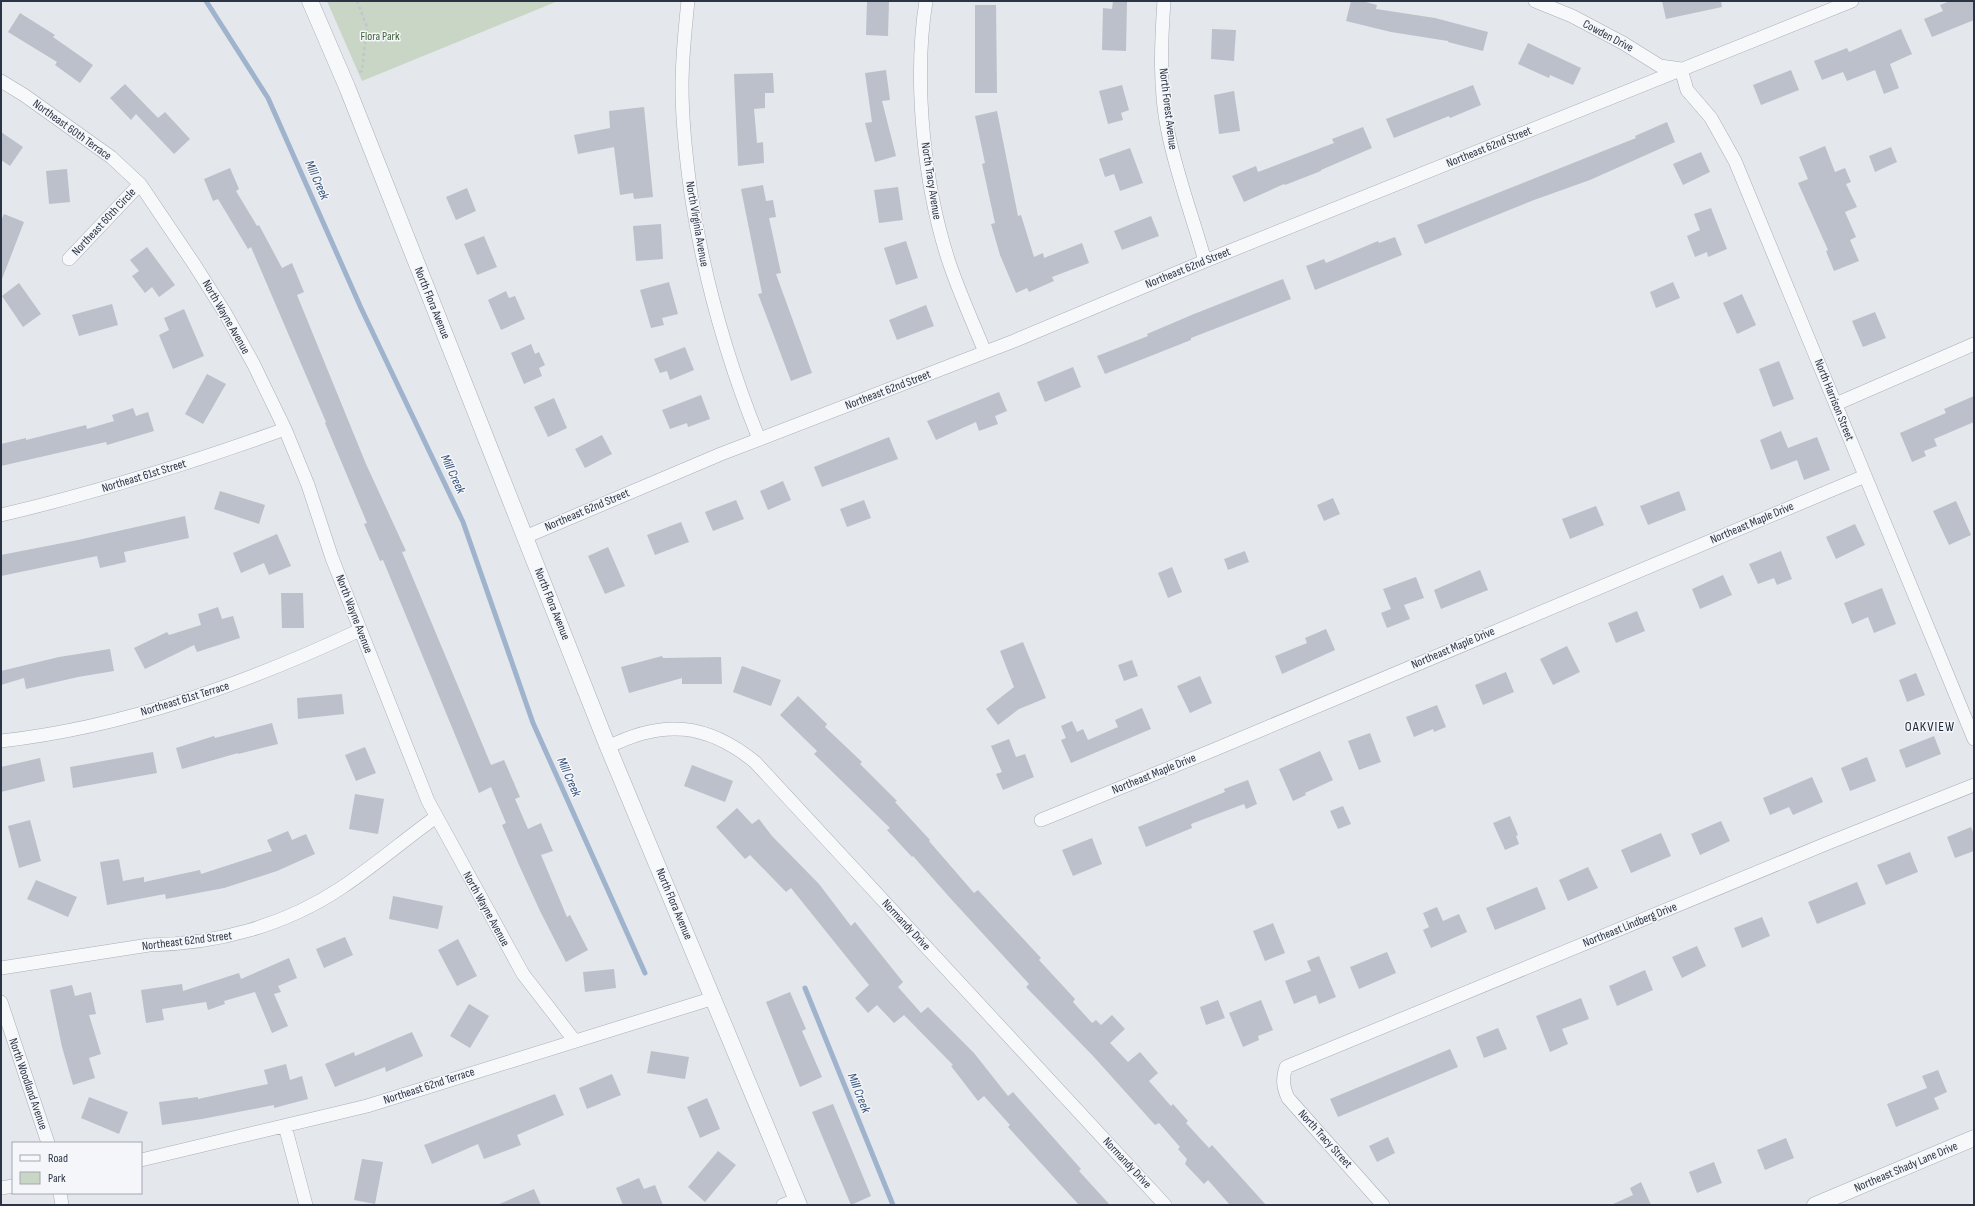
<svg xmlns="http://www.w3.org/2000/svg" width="1975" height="1206" font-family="'Sofia Sans Condensed',sans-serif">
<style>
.green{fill:#c9d6c5}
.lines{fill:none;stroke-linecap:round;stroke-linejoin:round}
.stream{stroke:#9fb4cc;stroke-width:5}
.building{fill:#bbc0ca}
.minor-casing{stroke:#a9aeb7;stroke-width:14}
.tertiary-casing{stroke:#a9aeb7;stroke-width:17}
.path{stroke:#c2c5cb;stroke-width:2.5;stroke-dasharray:3 3;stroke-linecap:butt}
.minor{stroke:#f7f8fa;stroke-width:13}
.tertiary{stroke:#f7f8fa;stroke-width:16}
.labels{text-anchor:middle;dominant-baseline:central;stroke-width:3;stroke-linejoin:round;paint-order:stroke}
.park-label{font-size:12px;fill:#3f6138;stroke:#f4f6f9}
.street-label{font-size:12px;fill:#2b3445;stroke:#f4f6f9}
.water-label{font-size:13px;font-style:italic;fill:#34527a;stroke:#f4f6f9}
.quarter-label{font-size:14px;letter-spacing:1px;fill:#1d2536;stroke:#f4f6f9}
</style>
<rect width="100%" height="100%" fill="#e4e7ec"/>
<path class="green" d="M 327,1 L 558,1 L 362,81 Z"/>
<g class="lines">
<path class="stream" d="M 206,1 L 268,98 L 361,308 L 463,522 L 533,723 L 645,973
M 805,988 L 893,1205"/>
</g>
<path class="building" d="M 867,1 L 889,1 L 888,36 L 866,35 Z
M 1113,1 L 1127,1 L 1126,51 L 1102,50 L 1103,8 L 1112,9 Z
M 1351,1 L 1362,1 L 1377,5 L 1376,9 L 1435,18 L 1488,32 L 1483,51 L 1448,42 L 1448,41 L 1391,32 L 1346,21 Z
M 1662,1 L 1721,1 L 1722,7 L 1666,19 Z
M 1950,1 L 1974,1 L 1974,20 L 1932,37 L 1924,19 L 1943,11 L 1940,5 Z
M 975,5 L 996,5 L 997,93 L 975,93 Z
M 20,13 L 55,35 L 53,37 L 93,65 L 80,83 L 55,65 L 57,62 L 8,32 Z
M 1212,29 L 1236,30 L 1234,61 L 1211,59 Z
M 1901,29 L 1912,54 L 1890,64 L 1899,88 L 1884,94 L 1875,70 L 1847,81 L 1843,72 L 1822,80 L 1814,61 L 1847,48 L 1849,52 Z
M 1528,43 L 1581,68 L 1573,85 L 1550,75 L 1549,78 L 1518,64 Z
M 886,70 L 890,100 L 882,101 L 896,156 L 875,162 L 865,123 L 872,122 L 865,73 Z
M 1791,70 L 1799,90 L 1761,105 L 1753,85 Z
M 773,73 L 774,93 L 765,93 L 765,108 L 754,109 L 757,143 L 763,142 L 764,163 L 738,166 L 734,74 Z
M 125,84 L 158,118 L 165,112 L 190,139 L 174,154 L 136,114 L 131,120 L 110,98 Z
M 1122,85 L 1129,110 L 1121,113 L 1123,120 L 1108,124 L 1099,91 Z
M 1473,85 L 1481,105 L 1450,118 L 1449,116 L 1394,138 L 1386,119 Z
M 1234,91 L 1240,131 L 1219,134 L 1214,95 Z
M 644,107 L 653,197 L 634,199 L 633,193 L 620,195 L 614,147 L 578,154 L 574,135 L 610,128 L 609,111 Z
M 997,111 L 1018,216 L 1021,215 L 1034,257 L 1043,253 L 1044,258 L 1082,243 L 1089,263 L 1052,277 L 1054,281 L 1029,292 L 1027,288 L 1016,293 L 1000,255 L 991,224 L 995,223 L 982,164 L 985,163 L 975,116 Z
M 1667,122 L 1675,142 L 1590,180 L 1534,200 L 1425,244 L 1417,225 L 1636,138 L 1635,136 Z
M 1363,127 L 1372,148 L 1321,170 L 1321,171 L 1285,185 L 1284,184 L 1244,202 L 1232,176 L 1256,166 L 1258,172 L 1334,143 L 1332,139 Z
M 1,132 L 23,147 L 10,166 L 1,160 Z
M 1825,146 L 1835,172 L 1845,168 L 1851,182 L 1846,184 L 1857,207 L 1845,212 L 1856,237 L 1850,240 L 1859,261 L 1834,271 L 1826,251 L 1828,250 L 1798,183 L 1808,179 L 1799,157 Z
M 1891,147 L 1897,162 L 1875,172 L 1869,156 Z
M 1130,148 L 1143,183 L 1120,191 L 1114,174 L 1105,177 L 1099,159 Z
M 1701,152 L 1710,172 L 1683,185 L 1673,164 Z
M 230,168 L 239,189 L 236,191 L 257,226 L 259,225 L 282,268 L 292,263 L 304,292 L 297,295 L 366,464 L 406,551 L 402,552 L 491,765 L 504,760 L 520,797 L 515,799 L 528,829 L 541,823 L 553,851 L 541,855 L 567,917 L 570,915 L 588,950 L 566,962 L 540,911 L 519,865 L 502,825 L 506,823 L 491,787 L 479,793 L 383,560 L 380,561 L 364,524 L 367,523 L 325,423 L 326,422 L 251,247 L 248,249 L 218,199 L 213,201 L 204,179 Z
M 67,169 L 70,202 L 49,204 L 46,171 Z
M 763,185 L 766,201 L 773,200 L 776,217 L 769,218 L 781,273 L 776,274 L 812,373 L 791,381 L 758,294 L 762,293 L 741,189 Z
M 898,187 L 903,220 L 879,223 L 874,190 Z
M 467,188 L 476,211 L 456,220 L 446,197 Z
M 1711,208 L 1727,249 L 1708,257 L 1707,252 L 1695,257 L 1687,236 L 1700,230 L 1694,214 Z
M 4,214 L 24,222 L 2,279 L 1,221 Z
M 1151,216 L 1159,236 L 1122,250 L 1114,231 Z
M 661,224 L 663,259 L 636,261 L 633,226 Z
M 484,236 L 497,267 L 477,275 L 464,244 Z
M 1395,237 L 1402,255 L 1315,290 L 1306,266 L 1324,259 L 1326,263 L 1378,241 L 1379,243 Z
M 906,241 L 918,278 L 896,285 L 884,248 Z
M 147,247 L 175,285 L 159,297 L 152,287 L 145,293 L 132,276 L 139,271 L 130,260 Z
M 1283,279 L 1291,299 L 1191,338 L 1191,340 L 1105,374 L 1097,356 L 1148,336 L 1147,334 L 1194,314 Z
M 669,282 L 678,314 L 662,318 L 664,325 L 651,328 L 640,290 Z
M 1673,282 L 1680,298 L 1656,308 L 1650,292 Z
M 19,283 L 41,314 L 23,327 L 2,296 Z
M 506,291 L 509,298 L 515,296 L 525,319 L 501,330 L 488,300 Z
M 1742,294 L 1756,325 L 1737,334 L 1723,303 Z
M 112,304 L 118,325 L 79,336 L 72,315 Z
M 926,305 L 934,326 L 897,340 L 889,320 Z
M 184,309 L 204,356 L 173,369 L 159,335 L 169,330 L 164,318 Z
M 1875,312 L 1886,338 L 1863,347 L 1852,321 Z
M 531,344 L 535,354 L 539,352 L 545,365 L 539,368 L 542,376 L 524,384 L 511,353 Z
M 685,347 L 694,370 L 670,380 L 667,371 L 660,373 L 654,359 Z
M 1779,361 L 1794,399 L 1773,407 L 1759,369 Z
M 1073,367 L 1081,387 L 1045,402 L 1037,382 Z
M 207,374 L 226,384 L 203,424 L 185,414 Z
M 999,392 L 1007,411 L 995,416 L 998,424 L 979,431 L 976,422 L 936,440 L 927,421 Z
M 701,395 L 710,419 L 688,427 L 687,423 L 670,429 L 662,410 Z
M 1974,396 L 1974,422 L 1934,439 L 1937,446 L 1924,451 L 1926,456 L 1912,462 L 1900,433 L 1946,413 L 1944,409 Z
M 554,398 L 567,428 L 548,437 L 534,407 Z
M 133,408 L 136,416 L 148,412 L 154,431 L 107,445 L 106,442 L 1,466 L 1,444 L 26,438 L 26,440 L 86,425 L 87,429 L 114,421 L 112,415 Z
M 1781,431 L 1788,448 L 1817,437 L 1830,470 L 1804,480 L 1797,460 L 1771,470 L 1760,440 Z
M 602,435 L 612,454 L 585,468 L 575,449 Z
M 889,437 L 898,459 L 822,487 L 814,467 Z
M 783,481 L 791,500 L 768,510 L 760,491 Z
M 220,491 L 265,505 L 259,524 L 214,509 Z
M 1679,491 L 1686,510 L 1648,525 L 1640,506 Z
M 1333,498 L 1340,514 L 1324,521 L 1317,505 Z
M 736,500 L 744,519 L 713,531 L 705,512 Z
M 864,500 L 871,518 L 847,527 L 840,509 Z
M 1956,501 L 1971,535 L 1949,545 L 1933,511 Z
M 1596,506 L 1604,525 L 1570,539 L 1562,519 Z
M 185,516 L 189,538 L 124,552 L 126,562 L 100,568 L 97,556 L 1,576 L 1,555 L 78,540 Z
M 681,522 L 689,542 L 655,555 L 647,535 Z
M 1855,524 L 1865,545 L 1836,559 L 1826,537 Z
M 277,534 L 291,566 L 269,575 L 264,563 L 241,573 L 233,553 Z
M 608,547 L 625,586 L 605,594 L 588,556 Z
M 1245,551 L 1249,562 L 1228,570 L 1224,559 Z
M 1781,551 L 1792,579 L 1777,585 L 1774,578 L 1758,584 L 1749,564 Z
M 1172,567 L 1182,592 L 1168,598 L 1158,573 Z
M 1480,570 L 1488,590 L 1441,609 L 1434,590 Z
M 1723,575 L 1732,595 L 1700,609 L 1692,589 Z
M 1416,577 L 1424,598 L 1404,605 L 1410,619 L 1387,628 L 1381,613 L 1391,609 L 1383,589 Z
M 1882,588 L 1896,624 L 1874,633 L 1868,617 L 1852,624 L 1844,603 Z
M 281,593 L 303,593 L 304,628 L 282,628 Z
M 218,607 L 222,619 L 233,616 L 240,638 L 197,652 L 194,645 L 145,669 L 134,648 L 167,632 L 169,635 L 201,625 L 198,614 Z
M 1637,611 L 1645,631 L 1616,643 L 1608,623 Z
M 1326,629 L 1335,650 L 1282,674 L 1275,656 L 1307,643 L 1305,638 Z
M 1023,642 L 1046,698 L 1019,709 L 998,725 L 986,709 L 1014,687 L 1000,651 Z
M 1567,646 L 1580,672 L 1553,685 L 1540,659 Z
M 110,649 L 114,671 L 78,677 L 26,689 L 24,678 L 1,685 L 1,671 L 59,657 Z
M 662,656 L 663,658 L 721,657 L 722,684 L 682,684 L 682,678 L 629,693 L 621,667 Z
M 1132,660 L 1138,676 L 1124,681 L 1118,665 Z
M 742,666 L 781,680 L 771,706 L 733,692 Z
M 1506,672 L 1514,692 L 1483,705 L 1475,685 Z
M 1916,673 L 1925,695 L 1907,702 L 1899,680 Z
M 1200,676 L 1212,703 L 1190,713 L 1177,686 Z
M 342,694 L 344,714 L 298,719 L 297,698 Z
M 798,696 L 827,724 L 825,727 L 862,762 L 860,764 L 897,801 L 895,802 L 930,840 L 929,841 L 974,893 L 978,890 L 1041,958 L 1039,960 L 1075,999 L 1073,1002 L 1092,1023 L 1096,1020 L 1101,1025 L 1112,1015 L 1125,1029 L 1110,1043 L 1128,1062 L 1140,1052 L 1158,1073 L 1149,1081 L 1171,1106 L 1173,1104 L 1188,1121 L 1186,1123 L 1209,1148 L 1212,1145 L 1266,1205 L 1230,1205 L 1208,1180 L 1204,1184 L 1185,1164 L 1187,1159 L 1178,1149 L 1180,1147 L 1159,1123 L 1155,1125 L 1094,1057 L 1026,987 L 1029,984 L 951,899 L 913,856 L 912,857 L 887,830 L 890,828 L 814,754 L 817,751 L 780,715 Z
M 1437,705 L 1446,727 L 1434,732 L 1433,729 L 1414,737 L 1406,717 Z
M 1142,708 L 1151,729 L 1071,763 L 1061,740 L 1066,738 L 1061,726 L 1072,721 L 1077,732 L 1083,729 L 1088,740 L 1118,727 L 1115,720 Z
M 272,723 L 278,744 L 238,754 L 238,753 L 182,769 L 176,748 L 214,736 L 215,738 Z
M 1370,733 L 1381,762 L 1359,770 L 1348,741 Z
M 1934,736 L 1941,754 L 1906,768 L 1899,750 Z
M 1009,739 L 1016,757 L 1025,754 L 1034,777 L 1003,790 L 996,774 L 1002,772 L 991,746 Z
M 365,747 L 376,773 L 356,781 L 345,755 Z
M 1320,751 L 1333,780 L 1305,793 L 1306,795 L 1293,801 L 1279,769 Z
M 153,752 L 157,773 L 73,788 L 70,767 Z
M 1867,757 L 1876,781 L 1850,791 L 1841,768 Z
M 40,758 L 45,781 L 1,792 L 1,767 Z
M 692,765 L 733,781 L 725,802 L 684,786 Z
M 1812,777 L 1823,802 L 1793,815 L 1789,807 L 1770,815 L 1763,798 Z
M 1248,780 L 1257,804 L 1246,809 L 1244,804 L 1191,824 L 1192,828 L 1146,847 L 1138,827 L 1225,792 L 1224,789 Z
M 355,794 L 384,799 L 378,834 L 349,829 Z
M 1343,806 L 1351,824 L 1338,829 L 1330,811 Z
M 737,808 L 752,824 L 759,819 L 772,836 L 819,884 L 851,926 L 855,922 L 903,982 L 898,987 L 921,1013 L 928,1007 L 974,1053 L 1008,1096 L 1013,1092 L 1081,1169 L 1079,1171 L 1110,1205 L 1079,1205 L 1008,1127 L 1010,1125 L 984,1096 L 978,1101 L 951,1066 L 953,1065 L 904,1015 L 894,1023 L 877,1005 L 868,1013 L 855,998 L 869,985 L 791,888 L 786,892 L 750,855 L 745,859 L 716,827 Z
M 1510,816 L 1518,835 L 1516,836 L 1519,844 L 1505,850 L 1493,823 Z
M 30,820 L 41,861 L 19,868 L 8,826 Z
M 1721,821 L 1730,841 L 1700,855 L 1691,834 Z
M 1971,827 L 1974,835 L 1974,851 L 1955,858 L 1947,837 Z
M 288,831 L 292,840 L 306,834 L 315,854 L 277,871 L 224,888 L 166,899 L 165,894 L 107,905 L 100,862 L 119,859 L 123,881 L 144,877 L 144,882 L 200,870 L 201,874 L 272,851 L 267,840 Z
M 1661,833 L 1671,856 L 1631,873 L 1621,850 Z
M 1092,838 L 1102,864 L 1073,876 L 1062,850 Z
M 1910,852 L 1918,872 L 1886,885 L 1877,865 Z
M 1588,867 L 1598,888 L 1568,901 L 1559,880 Z
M 36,880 L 77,897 L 68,917 L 27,899 Z
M 1857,882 L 1866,904 L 1817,924 L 1808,902 Z
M 1537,887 L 1546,909 L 1495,930 L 1486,908 Z
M 393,896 L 443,906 L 438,929 L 389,919 Z
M 1437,907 L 1443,921 L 1459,914 L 1467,932 L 1431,948 L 1423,930 L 1429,927 L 1423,913 Z
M 1762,917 L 1770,936 L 1742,948 L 1734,928 Z
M 1273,923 L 1285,953 L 1265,961 L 1253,931 Z
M 345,937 L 353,955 L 324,968 L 316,949 Z
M 458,939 L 477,976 L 457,986 L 438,950 Z
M 1697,946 L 1706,966 L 1682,978 L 1672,957 Z
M 1387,952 L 1396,973 L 1359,989 L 1350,967 Z
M 1319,956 L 1336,997 L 1319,1004 L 1316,995 L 1294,1004 L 1285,981 L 1311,971 L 1307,961 Z
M 289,958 L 297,978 L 278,986 L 281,992 L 274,994 L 288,1026 L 272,1033 L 255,992 L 224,1001 L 225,1004 L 208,1010 L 206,1002 L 162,1009 L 164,1020 L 146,1023 L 141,990 L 182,984 L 183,991 L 239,973 L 241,979 Z
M 614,969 L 616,988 L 585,992 L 583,972 Z
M 1645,970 L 1653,990 L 1617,1006 L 1609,986 Z
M 72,985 L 75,996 L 91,992 L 96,1014 L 89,1015 L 101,1054 L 89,1058 L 95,1078 L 73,1085 L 62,1047 L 50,990 Z
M 790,992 L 806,1029 L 802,1031 L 822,1077 L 800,1087 L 766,1002 Z
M 1581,998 L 1589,1019 L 1562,1029 L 1568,1044 L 1550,1052 L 1536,1016 Z
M 1218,1000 L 1225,1018 L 1206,1025 L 1200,1007 Z
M 1261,1000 L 1273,1030 L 1258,1036 L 1259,1040 L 1243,1047 L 1229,1013 Z
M 469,1004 L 489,1016 L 470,1048 L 450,1036 Z
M 1498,1028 L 1507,1049 L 1484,1058 L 1476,1037 Z
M 412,1032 L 423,1056 L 386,1072 L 385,1067 L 335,1087 L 325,1064 L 354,1052 L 355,1056 Z
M 1450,1049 L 1458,1067 L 1338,1117 L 1330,1099 Z
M 651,1051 L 689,1057 L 685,1079 L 647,1073 Z
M 286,1064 L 290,1080 L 302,1076 L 308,1099 L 274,1108 L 274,1105 L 202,1119 L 162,1125 L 159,1102 L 198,1097 L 198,1099 L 268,1084 L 264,1070 Z
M 1938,1070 L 1947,1092 L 1934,1098 L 1939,1109 L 1896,1127 L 1887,1104 L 1927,1088 L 1922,1076 Z
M 612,1074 L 621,1095 L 587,1109 L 579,1088 Z
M 555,1094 L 564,1115 L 517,1135 L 521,1145 L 484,1159 L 478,1144 L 432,1164 L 424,1145 Z
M 89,1097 L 128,1112 L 119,1134 L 81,1118 Z
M 707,1098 L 720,1129 L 700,1138 L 687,1107 Z
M 833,1104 L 871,1196 L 851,1205 L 812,1112 Z
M 1388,1137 L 1395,1153 L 1377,1162 L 1369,1146 Z
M 1786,1138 L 1794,1158 L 1765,1170 L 1757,1150 Z
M 718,1151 L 736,1165 L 705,1202 L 688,1187 Z
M 362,1159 L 383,1162 L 375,1204 L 354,1200 Z
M 1714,1162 L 1722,1183 L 1697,1193 L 1689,1172 Z
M 639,1178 L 644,1189 L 655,1185 L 663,1205 L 623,1205 L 616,1188 Z
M 1641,1182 L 1651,1205 L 1611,1205 L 1633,1195 L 1630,1188 Z
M 534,1189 L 541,1205 L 497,1205 Z"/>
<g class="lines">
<g class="minor-casing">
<path id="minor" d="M 688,1 C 685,29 682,57 682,86 C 682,122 686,158 691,194 C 704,279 727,360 759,439
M 926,1 C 913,81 924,188 950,265 C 960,294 973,323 985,352
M 1164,1 C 1161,44 1159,89 1168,132 C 1177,176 1193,218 1205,261
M 1535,1 L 1572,16 L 1623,43 L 1660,66 L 1681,69 L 1687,90 L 1711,118 L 1735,161 L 1974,739
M 1,81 L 24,95 L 111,157 L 140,184 L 194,264 L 225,313 L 253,363 L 285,429 L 308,485 L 332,558 L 428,801 L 523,974 L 574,1040
M 69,259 L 140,184
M 1836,404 L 1974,344
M 1,515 C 98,492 191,463 285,429
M 525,537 L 721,454 L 1014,341 L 1205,261 L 1852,1
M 1,741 C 126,727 247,683 360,630
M 608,747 C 663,719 707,723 755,762 L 1165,1205
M 1041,820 L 1211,751 L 1865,476
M 1,968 L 149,945 C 216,944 284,926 341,888 C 374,866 404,840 436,817
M 1,1002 L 48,1143
M 285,1126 L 306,1205
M 141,1160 L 367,1106 L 714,998
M 1,1188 L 13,1186
M 60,1193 L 62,1205
M 783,1205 L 796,1200
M 1383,1205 L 1288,1098 C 1283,1087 1282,1079 1286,1067 L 1828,843 L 1974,785"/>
</g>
<g class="tertiary-casing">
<path id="tertiary" d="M 310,1 L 347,87 L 608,747 L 799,1205
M 1815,1205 L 1974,1138"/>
</g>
<path class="path" d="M 357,1 L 367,27 L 362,71 L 357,73"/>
<use href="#minor" class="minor"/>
<use href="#tertiary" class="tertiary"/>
</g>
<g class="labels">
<g class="park-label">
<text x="380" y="36">Flora Park</text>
</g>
<g class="street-label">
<text transform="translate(1608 36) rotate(28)">Cowden Drive</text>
<text transform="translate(1168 109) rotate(83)">North Forest Avenue</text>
<text transform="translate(72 130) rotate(36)">Northeast 60th Terrace</text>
<text transform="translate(1489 147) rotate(-22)">Northeast 62nd Street</text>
<text transform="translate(931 181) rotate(81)">North Tracy Avenue</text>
<text transform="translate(104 222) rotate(-47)">Northeast 60th Circle</text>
<text transform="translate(697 224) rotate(80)">North Virginia Avenue</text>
<text transform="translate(1188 268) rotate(-22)">Northeast 62nd Street</text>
<text transform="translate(432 303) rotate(68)">North Flora Avenue</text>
<text transform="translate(226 317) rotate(60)">North Wayne Avenue</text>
<text transform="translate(888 390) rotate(-21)">Northeast 62nd Street</text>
<text transform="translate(1834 400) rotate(68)">North Harrison Street</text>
<text transform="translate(144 476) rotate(-17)">Northeast 61st Street</text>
<text transform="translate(587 510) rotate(-23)">Northeast 62nd Street</text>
<text transform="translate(1752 523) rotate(-23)">Northeast Maple Drive</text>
<text transform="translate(552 604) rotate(68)">North Flora Avenue</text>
<text transform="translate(354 614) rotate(69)">North Wayne Avenue</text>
<text transform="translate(1453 648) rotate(-23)">Northeast Maple Drive</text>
<text transform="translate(185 699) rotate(-17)">Northeast 61st Terrace</text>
<text transform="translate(1154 774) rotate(-22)">Northeast Maple Drive</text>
<text transform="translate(674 904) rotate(67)">North Flora Avenue</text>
<text transform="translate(486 909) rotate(61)">North Wayne Avenue</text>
<text transform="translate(906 925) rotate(47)">Normandy Drive</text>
<text transform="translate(1630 925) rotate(-22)">Northeast Lindberg Drive</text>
<text transform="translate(187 941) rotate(-7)">Northeast 62nd Street</text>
<text transform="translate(28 1084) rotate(71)">North Woodland Avenue</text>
<text transform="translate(429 1086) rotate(-18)">Northeast 62nd Terrace</text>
<text transform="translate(1325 1139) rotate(48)">North Tracy Street</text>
<text transform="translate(1127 1163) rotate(47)">Normandy Drive</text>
<text transform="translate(1906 1167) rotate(-23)">Northeast Shady Lane Drive</text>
</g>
<g class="water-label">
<text transform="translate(317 180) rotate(66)">Mill Creek</text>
<text transform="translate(453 474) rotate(65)">Mill Creek</text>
<text transform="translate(569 777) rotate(66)">Mill Creek</text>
<text transform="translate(859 1093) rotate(68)">Mill Creek</text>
</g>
<g class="quarter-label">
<text x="1930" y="726">OAKVIEW</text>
</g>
</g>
<rect width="1975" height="1206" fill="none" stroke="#2b3445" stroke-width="4"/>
<rect x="12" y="1142" width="130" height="52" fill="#f4f6f9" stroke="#a4a8b1"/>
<rect x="20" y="1155" width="20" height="6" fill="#f7f8fa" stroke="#a4a8b1"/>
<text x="48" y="1162" font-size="12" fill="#2b3445">Road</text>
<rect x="20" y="1172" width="20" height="12" fill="#c9d6c5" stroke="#a4a8b1"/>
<text x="48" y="1182" font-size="12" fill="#2b3445">Park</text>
</svg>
